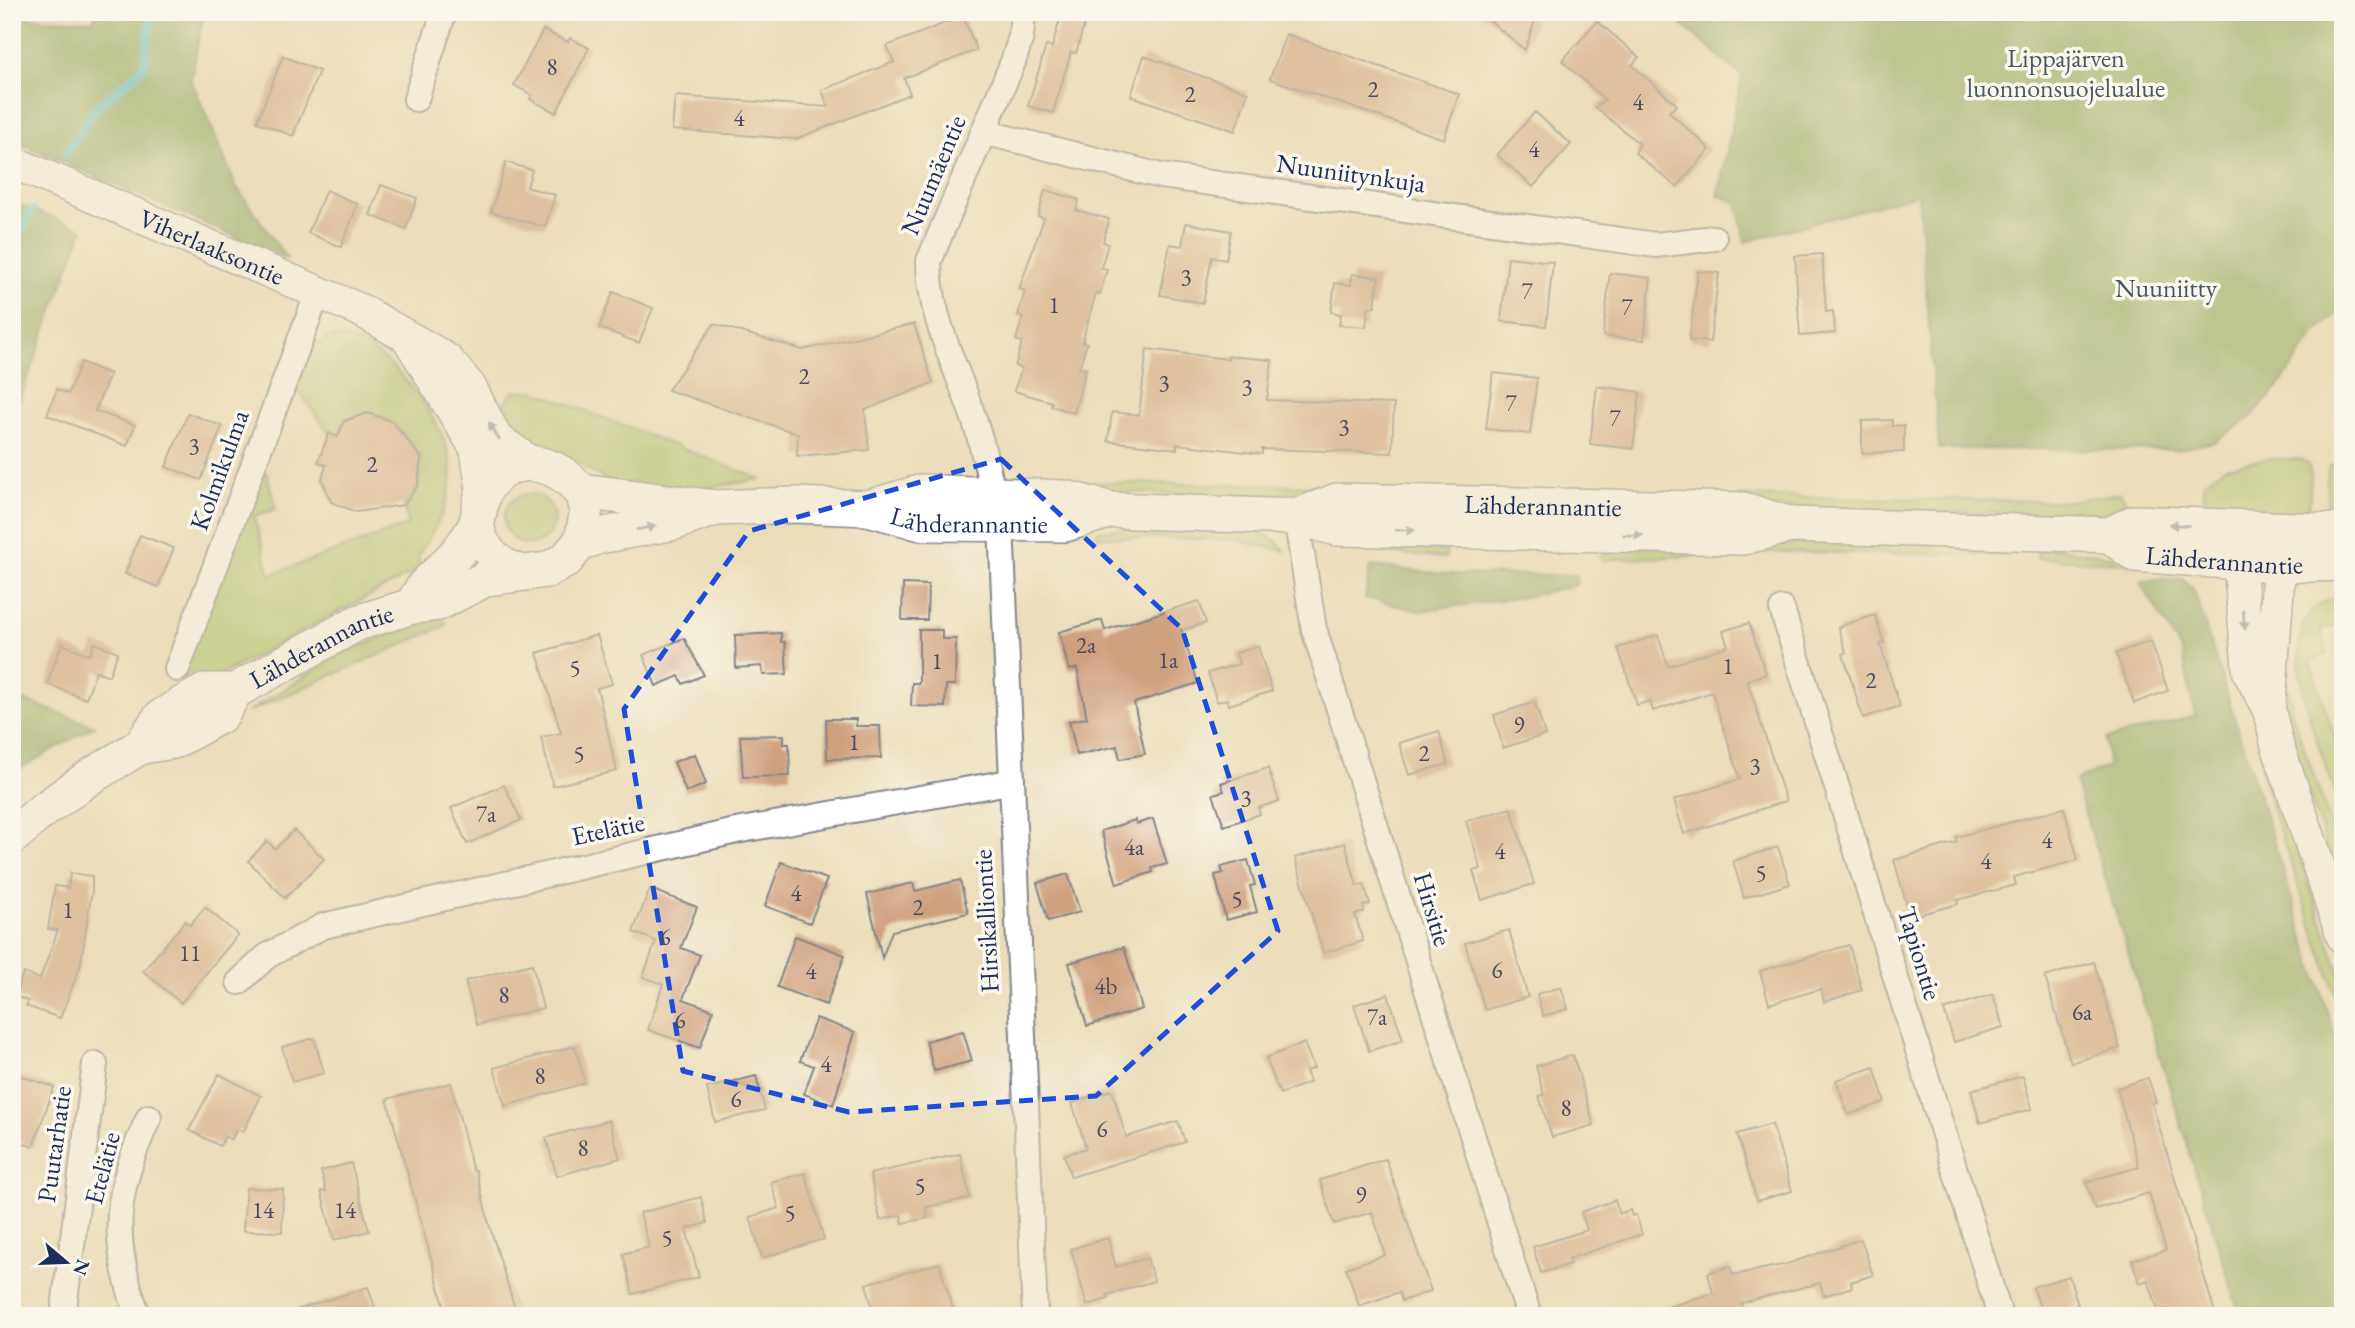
<svg xmlns="http://www.w3.org/2000/svg" width="2355" height="1328" font-family="'EB Garamond',serif">
<style>
.green{fill:#a7c369;stroke:#617964;stroke-width:2}
.forest{fill:#85a95d;stroke:#506c5e;stroke-width:2}
.lines{fill:none;stroke-linecap:round;stroke-linejoin:round}
.stream{stroke:#57c4cf;stroke-width:9}
.building{fill:#cfa07e}
.minor-casing{stroke:#83868c;stroke-width:28}
.tertiary-casing{stroke:#83868c;stroke-width:35}
.secondary-casing{stroke:#83868c;stroke-width:38}
.minor{stroke:#fff;stroke-width:24}
.tertiary{stroke:#fff;stroke-width:32}
.secondary{stroke:#fff;stroke-width:35}
.oneway{fill:#8d97ae}
.marked{fill:none;stroke:#1d4ed8;stroke-width:5;stroke-dasharray:14 9;stroke-linejoin:round}
.labels{text-anchor:middle;dominant-baseline:central;stroke-width:7;stroke-linejoin:round;paint-order:stroke}
.number-label{font-size:23px;fill:#484b66}
.park-label{font-size:26px;fill:#455b61;stroke:#fbf7ec}
.street-label{font-size:26px;fill:#1b2f5e;stroke:#fbf7ec}
</style>
<rect width="100%" height="100%" fill="#fbf7ec"/>
<filter id="ink" filterUnits="userSpaceOnUse"><feTurbulence type="fractalNoise" baseFrequency=".0143" numOctaves="2"/><feDisplacementMap in="SourceGraphic" scale="14" xChannelSelector="R" yChannelSelector="G"/><feConvolveMatrix kernelMatrix="1 2 1 2 8 2 1 2 1" color-interpolation-filters="sRGB"/></filter>
<filter id="wash" filterUnits="userSpaceOnUse"><feTurbulence type="fractalNoise" baseFrequency=".00686" numOctaves="4" result="noise"/><feDisplacementMap in="SourceGraphic" scale="28" xChannelSelector="R" yChannelSelector="G"/><feGaussianBlur stdDeviation="1.57" result="paint"/><feColorMatrix in="noise" values="0 0 0 0 0 0 0 0 0 0 0 0 0 0 0 0 0 1.4 0 .05"/><feComposite in="paint" operator="in"/></filter>
<g filter="url(#wash)">
<rect width="100%" height="100%" fill="#ebddba"/>
<path class="green" d="M 330,337 C 336,338 345,337 351,339 C 394,353 459,435 451,482 C 447,510 433,533 418,556 L 422,568 L 184,694 L 184,671 L 261,469 L 267,474 L 276,509 L 254,516 L 270,575 L 408,525 L 404,505 L 418,485 L 421,457 C 395,425 388,405 344,421 L 338,437 L 329,433 L 295,386 L 312,340 L 320,343 Z
M 514,391 L 535,391 L 761,479 L 694,490 L 608,481 L 561,454 L 528,446 L 495,414 Z
M 2264,459 L 2300,459 L 2308,464 L 2311,474 L 2309,514 L 2188,513 L 2188,505 L 2204,505 L 2204,482 L 2225,467 Z
M 2338,463 L 2343,465 L 2343,515 L 2327,514 L 2327,479 L 2330,465 Z
M 1068,482 L 1339,486 L 1340,491 L 1238,497 L 1069,489 Z
M 2120,493 L 2132,511 L 2128,516 L 1735,507 L 1739,496 L 2037,501 L 2069,501 Z
M504 519a25 25 0 1 1 50 0a25 25 0 1 1-50 0Z
M 1157,526 C 1193,527 1264,518 1285,551 L 1237,540 L 1097,537 L 1098,531 Z
M 1848,539 L 2008,545 L 2009,555 L 1766,552 L 1766,545 Z
M 1379,543 L 1447,551 L 1445,558 L 1377,552 Z
M 2038,546 L 2137,560 L 2136,564 L 2037,558 Z
M 1637,547 L 1708,547 L 1705,554 L 1696,556 L 1601,560 L 1600,555 Z
M 2343,595 L 2343,624 L 2321,629 L 2327,654 L 2310,661 L 2343,763 L 2343,812 C 2326,764 2277,658 2310,613 C 2317,603 2332,599 2343,595 Z
M 440,615 L 447,625 L 248,712 L 342,653 Z
M 2283,690 L 2289,690 L 2293,716 L 2343,860 L 2343,883 L 2338,879 L 2295,755 Z
M 2268,765 L 2343,983 L 2343,1017 L 2270,802 L 2261,767 Z"/>
<path class="forest" d="M 100,12 L 204,12 L 191,79 L 236,186 L 287,259 L 12,140 L 12,17 L 91,21 Z
M 1667,12 L 2343,12 L 2343,309 L 2315,333 L 2277,389 L 2250,418 L 2214,442 L 2176,450 L 1939,449 L 1918,194 L 1745,242 L 1737,203 L 1718,195 L 1742,76 Z
M 12,202 L 83,229 L 12,421 Z
M 1370,566 L 1447,574 L 1577,575 L 1576,585 L 1525,597 L 1419,611 L 1365,598 Z
M 2157,579 L 2182,579 L 2194,590 L 2343,1061 L 2343,1316 L 2240,1316 L 2075,781 L 2108,766 L 2106,739 L 2195,716 L 2182,652 L 2140,582 Z
M 12,696 L 95,726 L 12,773 Z"/>
<g class="lines">
<path class="stream" d="M 66,154 L 95,109 L 144,67 L 152,12
M 12,246 L 33,210"/>
</g>
<g id="blocks">
<path class="building" d="M 1062,12 L 1088,12 L 1076,53 L 1071,52 L 1053,113 L 1028,106 L 1046,46 L 1052,47 Z
M 1479,12 L 1538,12 L 1525,50 Z
M 963,16 L 977,50 L 904,78 L 910,94 L 796,139 L 672,130 L 675,96 L 828,107 L 822,90 L 894,62 L 887,46 Z
M 1597,21 L 1639,57 L 1632,65 L 1677,105 L 1669,112 L 1710,149 L 1677,187 L 1635,153 L 1640,144 L 1595,107 L 1605,100 L 1562,61 Z
M 543,30 L 568,42 L 570,38 L 589,48 L 556,113 L 530,99 L 532,95 L 514,85 Z
M 1286,34 L 1459,94 L 1444,139 L 1270,79 Z
M 283,56 L 319,71 L 293,136 L 257,122 Z
M 1144,56 L 1248,92 L 1235,131 L 1131,96 Z
M 1535,112 L 1571,144 L 1533,187 L 1497,155 Z
M 506,162 L 532,170 L 527,187 L 555,195 L 545,227 L 491,212 Z
M 381,185 L 417,198 L 406,229 L 370,215 Z
M 326,190 L 358,204 L 341,247 L 308,233 Z
M 1045,190 L 1079,200 L 1076,210 L 1109,219 L 1103,242 L 1108,244 L 1101,268 L 1107,269 L 1100,294 L 1096,293 L 1082,342 L 1087,343 L 1079,368 L 1086,369 L 1074,413 L 1051,406 L 1052,402 L 1014,391 L 1022,368 L 1015,366 L 1022,342 L 1016,340 L 1023,317 L 1018,315 L 1025,291 L 1019,289 L 1044,218 L 1038,216 Z
M 1186,223 L 1231,231 L 1226,260 L 1212,257 L 1203,303 L 1160,295 L 1170,244 L 1182,246 Z
M 1822,254 L 1826,312 L 1833,311 L 1835,333 L 1800,336 L 1795,256 Z
M 1508,257 L 1553,262 L 1546,326 L 1501,321 Z
M 1698,271 L 1719,273 L 1710,342 L 1689,340 Z
M 1610,273 L 1651,278 L 1644,340 L 1603,336 Z
M 1352,274 L 1379,277 L 1375,306 L 1368,308 L 1366,327 L 1339,325 L 1341,314 L 1331,312 L 1335,283 L 1351,285 Z
M 613,292 L 653,308 L 639,343 L 599,328 Z
M 714,324 L 803,350 L 914,324 L 933,383 L 865,410 L 869,450 L 797,456 L 798,434 L 668,390 Z
M 1147,349 L 1228,359 L 1228,356 L 1272,360 L 1267,400 L 1394,404 L 1392,453 L 1262,449 L 1262,454 L 1177,444 L 1177,449 L 1108,441 L 1112,412 L 1139,415 Z
M 81,362 L 110,374 L 95,411 L 135,425 L 127,446 L 47,415 L 57,389 L 68,394 Z
M 1493,373 L 1537,378 L 1530,434 L 1486,429 Z
M 1597,386 L 1640,392 L 1633,449 L 1590,444 Z
M 188,413 L 222,426 L 201,480 L 166,467 Z
M 367,413 L 392,421 L 421,457 L 418,485 L 404,505 L 356,512 L 331,502 L 322,479 L 326,465 L 318,462 L 329,433 L 338,437 L 344,421 Z
M 1892,420 L 1892,426 L 1904,425 L 1904,452 L 1862,453 L 1862,421 Z
M 140,535 L 174,548 L 158,587 L 125,574 Z
M 903,584 L 928,585 L 927,620 L 902,620 Z
M 1199,601 L 1206,623 L 1182,630 L 1198,683 L 1134,703 L 1145,754 L 1120,759 L 1117,746 L 1077,755 L 1069,721 L 1087,718 L 1077,668 L 1069,670 L 1059,632 L 1102,620 L 1105,630 Z
M 1875,615 L 1884,643 L 1880,644 L 1900,706 L 1863,718 L 1843,654 L 1846,652 L 1838,627 Z
M 1749,623 L 1766,674 L 1747,680 L 1786,801 L 1684,834 L 1674,800 L 1740,779 L 1712,692 L 1653,711 L 1650,701 L 1637,705 L 1618,648 L 1658,635 L 1668,666 L 1728,646 L 1723,631 Z
M 919,630 L 942,630 L 942,639 L 956,639 L 955,685 L 946,685 L 945,707 L 911,706 L 912,683 L 919,683 Z
M 781,633 L 781,642 L 785,642 L 787,674 L 763,675 L 762,666 L 736,668 L 735,635 Z
M 597,635 L 612,684 L 597,688 L 617,771 L 553,786 L 541,737 L 561,733 L 537,653 Z
M 684,638 L 704,675 L 683,684 L 679,676 L 656,686 L 643,655 Z
M 2151,641 L 2168,691 L 2134,703 L 2116,653 Z
M 94,643 L 118,652 L 109,676 L 96,671 L 86,699 L 47,684 L 62,644 L 90,655 Z
M 1258,646 L 1272,691 L 1229,705 L 1227,699 L 1217,702 L 1208,673 L 1239,664 L 1236,653 Z
M 1535,702 L 1545,735 L 1503,748 L 1494,715 Z
M 826,719 L 856,719 L 856,726 L 880,726 L 881,758 L 827,759 Z
M 1439,731 L 1448,764 L 1409,775 L 1399,743 Z
M 784,735 L 784,744 L 789,744 L 790,776 L 743,777 L 740,736 Z
M 695,754 L 706,784 L 686,792 L 674,762 Z
M 1268,768 L 1279,801 L 1258,808 L 1260,814 L 1224,826 L 1213,794 L 1224,791 L 1221,783 Z
M 504,785 L 521,820 L 467,844 L 451,808 Z
M 1511,808 L 1534,884 L 1482,900 L 1473,871 L 1481,869 L 1466,821 Z
M 2064,808 L 2078,860 L 2014,877 L 2016,885 L 1957,900 L 1958,904 L 1910,917 L 1894,860 L 1957,842 L 1956,837 Z
M 1153,819 L 1167,864 L 1152,868 L 1153,872 L 1117,884 L 1101,831 L 1135,820 L 1136,824 Z
M 294,830 L 324,859 L 285,898 L 248,861 L 267,841 L 275,849 Z
M 1345,843 L 1357,886 L 1364,884 L 1370,904 L 1363,906 L 1364,912 L 1355,915 L 1363,941 L 1323,953 L 1295,858 Z
M 1778,847 L 1790,884 L 1744,898 L 1733,861 Z
M 1248,860 L 1255,885 L 1250,886 L 1257,912 L 1226,920 L 1215,875 L 1223,873 L 1221,867 Z
M 781,862 L 827,879 L 810,923 L 765,906 Z
M 70,873 L 92,876 L 92,891 L 80,967 L 60,1018 L 26,1006 L 28,1001 L 15,996 L 23,973 L 40,979 L 58,930 L 48,929 L 55,886 L 68,888 Z
M 1068,874 L 1080,912 L 1048,921 L 1037,883 Z
M 960,880 L 968,913 L 892,931 L 882,958 L 867,894 L 913,883 L 915,891 Z
M 650,889 L 697,907 L 681,948 L 700,955 L 683,999 L 713,1010 L 700,1048 L 648,1030 L 663,984 L 643,977 L 656,941 L 633,932 Z
M 205,907 L 238,935 L 181,1003 L 143,971 L 185,921 L 190,925 Z
M 1509,930 L 1528,997 L 1485,1010 L 1465,943 Z
M 795,936 L 845,955 L 826,1005 L 777,987 Z
M 1849,945 L 1862,990 L 1824,1002 L 1821,989 L 1769,1004 L 1760,971 Z
M 1124,947 L 1142,1009 L 1087,1026 L 1069,963 Z
M 2094,962 L 2120,1048 L 2071,1063 L 2045,977 Z
M 532,964 L 543,1008 L 477,1025 L 465,981 Z
M 1561,987 L 1568,1009 L 1543,1016 L 1537,994 Z
M 1388,994 L 1403,1040 L 1369,1051 L 1354,1005 Z
M 1993,994 L 2003,1027 L 1954,1042 L 1944,1010 Z
M 816,1018 L 855,1032 L 833,1105 L 804,1094 L 814,1066 L 800,1061 Z
M 963,1031 L 972,1061 L 934,1071 L 926,1041 Z
M 314,1038 L 324,1073 L 292,1082 L 282,1047 Z
M 1304,1043 L 1314,1068 L 1306,1071 L 1310,1082 L 1280,1094 L 1266,1058 Z
M 575,1046 L 585,1083 L 505,1106 L 494,1068 Z
M 1573,1055 L 1594,1125 L 1552,1137 L 1539,1096 L 1544,1095 L 1536,1066 Z
M 1874,1067 L 1885,1102 L 1848,1115 L 1836,1080 Z
M 219,1074 L 261,1096 L 243,1132 L 237,1129 L 231,1140 L 225,1136 L 220,1146 L 189,1130 Z
M 19,1075 L 54,1087 L 33,1147 L 12,1139 L 12,1095 Z
M 756,1076 L 765,1110 L 715,1122 L 707,1088 Z
M 2023,1076 L 2032,1109 L 1980,1123 L 1971,1090 Z
M 2148,1078 L 2156,1102 L 2152,1103 L 2216,1316 L 2160,1316 L 2148,1280 L 2139,1283 L 2132,1260 L 2166,1250 L 2149,1193 L 2095,1209 L 2086,1182 L 2139,1167 L 2117,1088 Z
M 451,1083 L 473,1171 L 476,1170 L 489,1224 L 516,1312 L 503,1316 L 447,1316 L 387,1099 Z
M 1112,1090 L 1126,1137 L 1178,1121 L 1185,1142 L 1071,1177 L 1064,1155 L 1086,1148 L 1072,1103 Z
M 609,1120 L 620,1158 L 557,1176 L 546,1138 Z
M 1772,1124 L 1792,1191 L 1757,1201 L 1737,1134 Z
M 960,1154 L 970,1198 L 926,1207 L 928,1218 L 903,1223 L 901,1215 L 880,1220 L 870,1174 Z
M 1386,1159 L 1431,1291 L 1402,1301 L 1399,1292 L 1359,1306 L 1346,1268 L 1385,1255 L 1372,1212 L 1334,1224 L 1320,1180 Z
M 351,1163 L 369,1231 L 334,1240 L 321,1191 L 326,1191 L 321,1171 Z
M 805,1173 L 824,1239 L 762,1258 L 750,1217 L 779,1208 L 771,1182 Z
M 246,1188 L 283,1189 L 282,1232 L 243,1231 Z
M 701,1197 L 707,1223 L 686,1229 L 699,1277 L 633,1294 L 623,1254 L 649,1247 L 640,1213 Z
M 1615,1200 L 1619,1214 L 1630,1210 L 1632,1216 L 1636,1215 L 1642,1234 L 1568,1259 L 1570,1264 L 1541,1273 L 1533,1247 L 1587,1230 L 1581,1212 Z
M 1108,1238 L 1116,1267 L 1147,1258 L 1154,1281 L 1107,1295 L 1108,1299 L 1087,1305 L 1071,1249 Z
M 1861,1239 L 1873,1275 L 1851,1282 L 1852,1287 L 1824,1296 L 1820,1283 L 1741,1303 L 1745,1316 L 1659,1316 L 1658,1310 L 1713,1293 L 1708,1273 L 1730,1266 L 1733,1275 L 1787,1264 Z
M 939,1263 L 955,1316 L 875,1316 L 866,1284 Z
M 2069,1276 L 2078,1305 L 2043,1316 L 2033,1287 Z
M 368,1287 L 378,1316 L 293,1316 L 293,1311 Z"/>
</g>
</g>
<g filter="url(#ink)">
<use href="#blocks" fill-opacity="0" stroke="#83868c" stroke-width="2"/>
<g class="lines">
<g class="minor-casing">
<path id="minor" d="M 1023,12 L 1021,37 L 1013,62 L 929,261 C 929,320 959,370 976,425 C 986,457 992,491 1001,524 L 1035,1316
M 416,99 L 444,12
M 983,132 L 1161,176 L 1656,245 L 1714,238
M 1296,517 L 1314,629 L 1529,1316
M 1782,609 L 2000,1316
M 177,669 L 318,292
M 239,982 L 267,956 L 323,926 L 736,831 L 1009,782
M 63,1316 L 95,1064
M 138,1316 C 110,1236 114,1194 149,1117"/>
</g>
<g class="tertiary-casing">
<g id="tertiary">
<path id="s1" d="M 12,162 L 360,310 L 434,352 L 447,360 L 470,387 L 496,438 L 531,463"/>
<path d="M 408,338 L 476,448 L 483,492"/>
<path d="M 580,491 L 586,512 L 580,543"/>
<path d="M 477,524 C 483,551 499,567 526,572"/>
<path d="M 2237,536 L 2249,672 L 2269,710 L 2277,744 L 2343,937"/>
<path d="M 2269,710 L 2281,540"/>
</g>
</g>
<g class="secondary-casing">
<g id="secondary">
<path d="M 868,508 L 922,492 L 1065,498 L 1111,510 L 1296,517 L 1337,528 L 1743,537 L 1791,525 L 2110,535 L 2134,523 L 2343,532"/>
<path id="s2" d="M 1296,517 L 1337,501 L 1743,510 L 1791,525"/>
<path id="s3" d="M 2110,535 L 2135,554 L 2279,565 L 2343,563"/>
<path id="s4" d="M 412,606 C 417,599 421,589 427,583 C 440,570 453,560 464,544 C 468,538 473,532 476,525 C 481,512 478,498 488,485 C 513,451 558,461 580,491 L 716,508 L 795,505 L 868,508 L 921,523 L 1065,524 L 1111,510"/>
<path d="M 141,746 L 160,718 L 179,706 L 206,691 L 235,691"/>
<path id="s5" d="M 12,837 L 42,811 L 90,777 L 141,746 L 174,741 L 221,715 L 235,691 L 357,623 L 412,606 L 438,603 L 487,578 L 547,570 L 566,560 L 580,543 L 599,536 L 675,522 L 716,508"/>
</g>
</g>
<use href="#minor" class="minor"/>
<use href="#tertiary" class="tertiary"/>
<use href="#secondary" class="secondary"/>
</g>
<defs><path id="oneway-solid" d="M-6-.8H1V-3.2L6.5 0L1 3.2V.8H-6Z" transform="scale(1.75)"/></defs>
<g class="oneway">
<use href="#oneway-solid" transform="translate(494 431) rotate(-122)"/>
<use href="#oneway-solid" transform="translate(2179 525) rotate(-177)"/>
<use href="#oneway-solid" transform="translate(646 528) rotate(-10)"/>
<use href="#oneway-solid" transform="translate(1405 530) rotate(1)"/>
<use href="#oneway-solid" transform="translate(1633 535) rotate(1)"/>
<use href="#oneway-solid" transform="translate(2244 620) rotate(85)"/>
</g>
</g>
<path d="M0 0H2355V1328H0ZM 1001,459 L 1182,629 L 1278,931 L 1096,1096 L 849,1112 L 683,1071 L 624,709 L 749,531 Z" fill="#ebddba" fill-opacity=".55" fill-rule="evenodd"/>
<path class="marked" d="M 1001,459 L 1182,629 L 1278,931 L 1096,1096 L 849,1112 L 683,1071 L 624,709 L 749,531 Z"/>
<g class="labels">
<g class="number-label">
<text x="552" y="67">8</text>
<text x="1373" y="89">2</text>
<text x="1190" y="94">2</text>
<text x="1638" y="102">4</text>
<text x="739" y="118">4</text>
<text x="1534" y="149">4</text>
<text x="1186" y="277">3</text>
<text x="1527" y="291">7</text>
<text x="1054" y="305">1</text>
<text x="1627" y="307">7</text>
<text x="804" y="376">2</text>
<text x="1164" y="383">3</text>
<text x="1247" y="387">3</text>
<text x="1511" y="403">7</text>
<text x="1615" y="418">7</text>
<text x="1344" y="427">3</text>
<text x="194" y="446">3</text>
<text x="372" y="464">2</text>
<text x="1086" y="645">2a</text>
<text x="1168" y="660">1a</text>
<text x="937" y="661">1</text>
<text x="1728" y="666">1</text>
<text x="575" y="668">5</text>
<text x="1871" y="680">2</text>
<text x="1519" y="725">9</text>
<text x="854" y="742">1</text>
<text x="1424" y="753">2</text>
<text x="579" y="754">5</text>
<text x="1755" y="766">3</text>
<text x="1246" y="798">3</text>
<text x="486" y="814">7a</text>
<text x="2047" y="840">4</text>
<text x="1134" y="847">4a</text>
<text x="1500" y="851">4</text>
<text x="1986" y="861">4</text>
<text x="1761" y="873">5</text>
<text x="796" y="893">4</text>
<text x="1237" y="899">5</text>
<text x="918" y="907">2</text>
<text x="68" y="910">1</text>
<text x="665" y="937">6</text>
<text x="190" y="953">11</text>
<text x="1497" y="970">6</text>
<text x="811" y="971">4</text>
<text x="1106" y="986">4b</text>
<text x="504" y="995">8</text>
<text x="2082" y="1012">6a</text>
<text x="1377" y="1017">7a</text>
<text x="680" y="1020">6</text>
<text x="826" y="1064">4</text>
<text x="540" y="1076">8</text>
<text x="736" y="1099">6</text>
<text x="1566" y="1108">8</text>
<text x="1102" y="1129">6</text>
<text x="583" y="1148">8</text>
<text x="920" y="1186">5</text>
<text x="1361" y="1195">9</text>
<text x="263" y="1210">14</text>
<text x="345" y="1210">14</text>
<text x="790" y="1213">5</text>
<text x="667" y="1238">5</text>
</g>
<g class="park-label">
<text x="2066" y="58">Lippajärven<tspan x="2066" dy="30">luonnonsuojelualue</tspan></text>
<text x="2166" y="288">Nuuniitty</text>
</g>
<g class="street-label">
<text transform="translate(1351 173) rotate(8)">Nuuniitynkuja</text>
<text transform="translate(933 175) rotate(-67)">Nuumäentie</text>
<text stroke="none"><textPath href="#s1" startOffset="217">Viherlaaksontie</textPath></text>
<text transform="translate(219 470) rotate(-70)">Kolmikulma</text>
<text stroke="none"><textPath href="#s2" startOffset="250">Lähderannantie</textPath></text>
<text stroke="none"><textPath href="#s4" startOffset="646">Lähderannantie</textPath></text>
<text stroke="none"><textPath href="#s3" startOffset="121">Lähderannantie</textPath></text>
<text stroke="none"><textPath href="#s5" startOffset="371">Lähderannantie</textPath></text>
<text transform="translate(608 829) rotate(-12)">Etelätie</text>
<text transform="translate(1433 909) rotate(73)">Hirsitie</text>
<text transform="translate(986 921) rotate(-93)">Hirsikalliontie</text>
<text transform="translate(1920 953) rotate(73)">Tapiontie</text>
<text transform="translate(54 1144) rotate(-82)">Puutarhatie</text>
<text transform="translate(102 1168) rotate(-75)">Etelätie</text>
</g>
</g>
<rect width="2355" height="1328" fill="none" stroke="#fbf7ec" stroke-width="42"/>
<g transform="translate(66 1262) rotate(109)" stroke="#fbf7ec" stroke-width="5" paint-order="stroke">
<path d="M0-5L12 26L0 18L-12 26Z" fill="#1b2f5e"/>
<text y="-10" font-size="19" font-weight="bold" text-anchor="middle" fill="#1b2f5e">N</text>
</g>
</svg>
